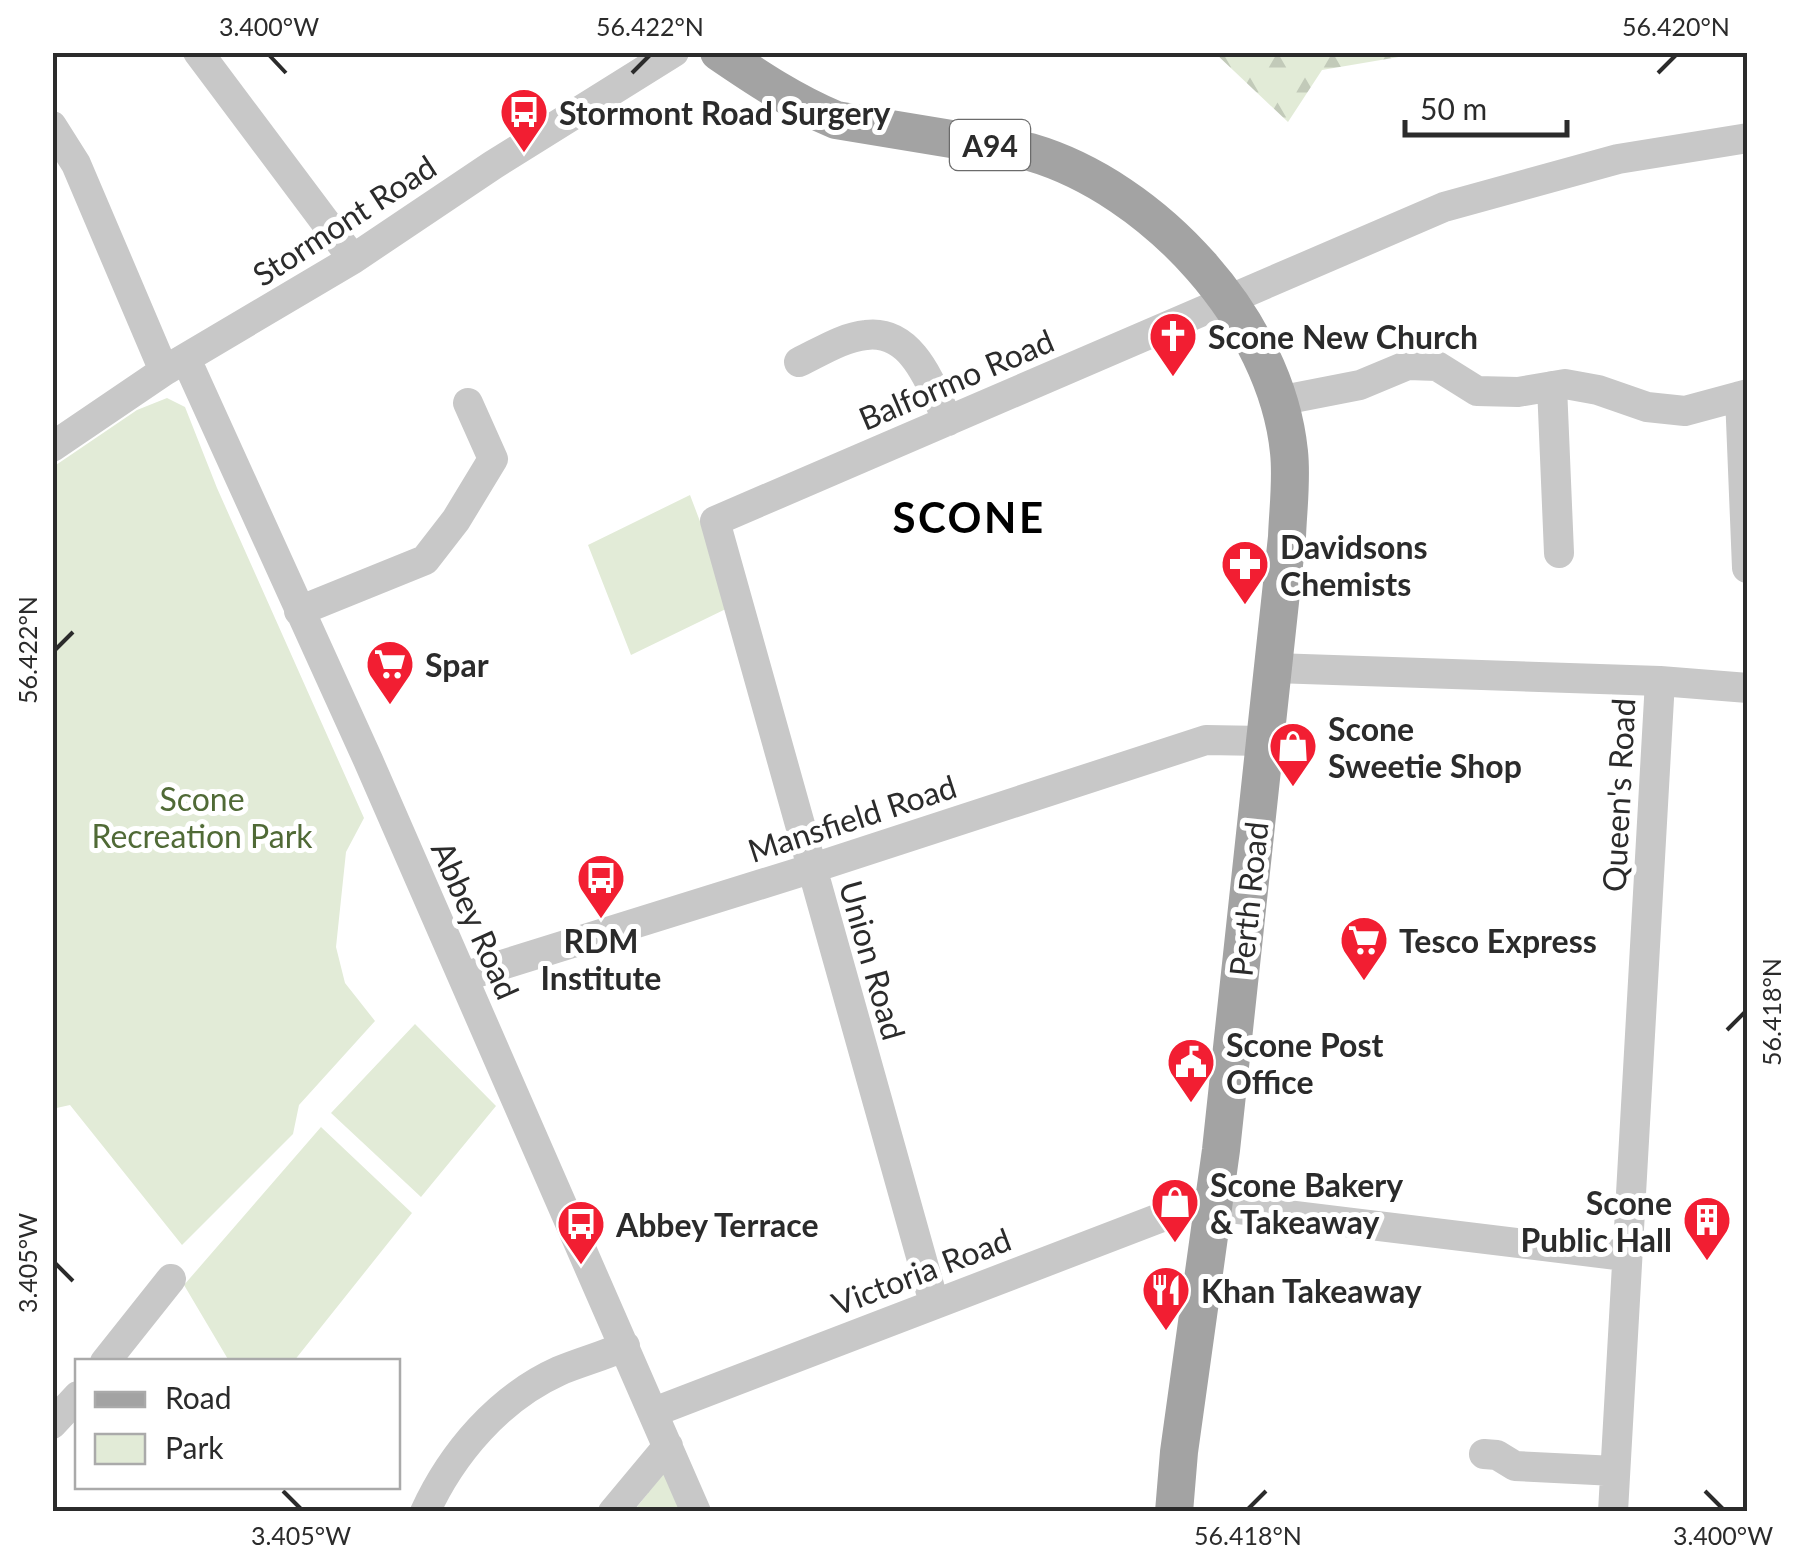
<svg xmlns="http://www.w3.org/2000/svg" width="1800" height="1564" font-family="Lato,sans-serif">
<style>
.grass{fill:url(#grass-tufts)}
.forest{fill:url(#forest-firs)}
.park{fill:#e2ebd7}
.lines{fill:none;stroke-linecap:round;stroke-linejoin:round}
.minor{stroke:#c8c8c8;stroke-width:30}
.major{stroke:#a3a3a3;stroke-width:38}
.ticks{fill:none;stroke:#2b2b2b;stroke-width:4}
.labels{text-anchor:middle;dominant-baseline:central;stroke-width:10;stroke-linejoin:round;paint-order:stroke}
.shield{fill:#fff;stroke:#6b6b6b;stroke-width:2.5}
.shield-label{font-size:30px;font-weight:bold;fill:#2b2b2b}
.poi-label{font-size:32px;font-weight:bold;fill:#2b2b2b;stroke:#fff;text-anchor:start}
.street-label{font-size:32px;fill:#2b2b2b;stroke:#fff}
.park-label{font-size:32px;fill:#506a36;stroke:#fff}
.district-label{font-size:42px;font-weight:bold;letter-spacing:2.5px;fill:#000;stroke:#fff}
.neatline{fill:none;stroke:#2b2b2b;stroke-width:4}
.ticks-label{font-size:25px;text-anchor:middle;fill:#2b2b2b}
</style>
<defs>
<pattern id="grass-tufts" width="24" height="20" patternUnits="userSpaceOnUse" patternTransform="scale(2.5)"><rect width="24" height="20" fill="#e2ebd7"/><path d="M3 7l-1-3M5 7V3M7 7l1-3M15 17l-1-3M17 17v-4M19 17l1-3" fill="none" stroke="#c2cab9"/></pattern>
<pattern id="forest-firs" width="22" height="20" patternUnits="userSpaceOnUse" patternTransform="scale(2.5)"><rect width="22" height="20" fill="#e2ebd7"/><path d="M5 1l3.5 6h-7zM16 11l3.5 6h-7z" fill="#c2cab9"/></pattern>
</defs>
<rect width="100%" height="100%" fill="#fff"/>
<path class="grass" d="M 670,1465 L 696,1512 L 633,1512 Z"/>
<path class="forest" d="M 1215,53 L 1422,53 L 1322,70 L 1288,122 Z"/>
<path class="park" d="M 167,398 L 185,407 L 217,488 L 364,818 L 346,852 L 336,947 L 345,983 L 375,1021 L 299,1105 L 293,1134 L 182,1245 L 70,1105 L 52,1109 L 53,467 L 137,410 Z
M 690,495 L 732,606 L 631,655 L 588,545 Z
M 415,1024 L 496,1106 L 421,1197 L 331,1113 Z
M 321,1127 L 412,1213 L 294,1361 L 229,1361 L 184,1285 Z"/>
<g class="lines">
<path class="minor" d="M 198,52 L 353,259
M 52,126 L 76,164 L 164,371
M 186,359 L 368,760 L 696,1512
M 799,362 C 820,352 843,337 866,335 C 914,329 932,388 948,421
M 1552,386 L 1559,553
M 1740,396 L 1747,568
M 1278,401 L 1360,385 L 1408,365 L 1437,366 L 1477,391 L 1518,392 L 1565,384 L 1598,390 L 1647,407 L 1685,411 L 1748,394
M 52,447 L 164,371 L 353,259 L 493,165 L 674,52
M 299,611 L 425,560 L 456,520 L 493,459 L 468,403
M 1274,668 L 1660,681 L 1748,688
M 463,977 L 810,869 L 1206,740 L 1264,741
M 934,1303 L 715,521 L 1444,207 L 1618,159 L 1748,138
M 105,1362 L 171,1279
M 654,1412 L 1196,1204 L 1625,1256
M 52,1424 L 78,1396
M 1484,1454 L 1497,1455 L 1515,1466 L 1615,1471
M 425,1512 C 452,1453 499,1398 559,1371 C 580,1362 604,1356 625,1346
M 613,1512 L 668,1446
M 1613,1512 L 1660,681"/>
<path class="major" d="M 719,52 C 757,78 793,102 836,120 L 1030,152 C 1154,188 1276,321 1289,452 C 1292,480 1288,509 1287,537 L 1221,1150 L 1179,1452 L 1174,1512"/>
</g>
<path class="ticks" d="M 269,55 L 286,73M 632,73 L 650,55M 1658,73 L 1676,55M 55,650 L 73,632M 1727,1030 L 1745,1012M 55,1263 L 73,1281M 283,1491 L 301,1509M 1705,1491 L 1723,1509M 1248,1509 L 1266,1491"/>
<defs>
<g id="bus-pin" transform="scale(2.5)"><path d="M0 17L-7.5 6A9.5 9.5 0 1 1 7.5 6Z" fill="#f21e32" stroke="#fff"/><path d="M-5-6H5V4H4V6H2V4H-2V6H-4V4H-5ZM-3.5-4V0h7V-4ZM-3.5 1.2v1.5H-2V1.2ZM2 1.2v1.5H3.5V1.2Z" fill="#fff"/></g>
<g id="church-pin" transform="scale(2.5)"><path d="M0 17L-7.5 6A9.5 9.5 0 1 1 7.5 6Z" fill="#f21e32" stroke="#fff"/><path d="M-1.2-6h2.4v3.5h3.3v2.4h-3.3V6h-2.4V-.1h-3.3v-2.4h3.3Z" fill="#fff"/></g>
<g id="pharmacy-pin" transform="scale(2.5)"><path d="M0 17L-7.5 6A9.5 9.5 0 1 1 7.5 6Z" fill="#f21e32" stroke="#fff"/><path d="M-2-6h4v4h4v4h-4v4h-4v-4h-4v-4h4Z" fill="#fff"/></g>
<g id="supermarket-pin" transform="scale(2.5)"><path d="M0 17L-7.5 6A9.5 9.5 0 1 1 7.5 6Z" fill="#f21e32" stroke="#fff"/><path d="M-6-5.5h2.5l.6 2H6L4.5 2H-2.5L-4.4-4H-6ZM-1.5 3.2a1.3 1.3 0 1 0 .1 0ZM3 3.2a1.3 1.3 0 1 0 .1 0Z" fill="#fff"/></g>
<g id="shop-pin" transform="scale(2.5)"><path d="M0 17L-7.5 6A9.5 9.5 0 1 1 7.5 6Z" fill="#f21e32" stroke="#fff"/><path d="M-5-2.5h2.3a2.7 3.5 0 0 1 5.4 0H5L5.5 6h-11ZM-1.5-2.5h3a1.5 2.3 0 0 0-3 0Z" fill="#fff"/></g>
<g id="civic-pin" transform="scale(2.5)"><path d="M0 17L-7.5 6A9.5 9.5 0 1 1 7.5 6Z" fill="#f21e32" stroke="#fff"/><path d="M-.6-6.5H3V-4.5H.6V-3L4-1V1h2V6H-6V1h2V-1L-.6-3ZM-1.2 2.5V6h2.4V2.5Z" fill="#fff"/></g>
<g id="building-pin" transform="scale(2.5)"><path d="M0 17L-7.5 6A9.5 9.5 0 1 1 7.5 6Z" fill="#f21e32" stroke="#fff"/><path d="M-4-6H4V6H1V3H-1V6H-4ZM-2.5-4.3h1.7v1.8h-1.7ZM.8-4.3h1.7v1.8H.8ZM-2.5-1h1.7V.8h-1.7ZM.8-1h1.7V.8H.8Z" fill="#fff"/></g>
<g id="restaurant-pin" transform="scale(2.5)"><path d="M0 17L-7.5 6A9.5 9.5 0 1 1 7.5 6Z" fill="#f21e32" stroke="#fff"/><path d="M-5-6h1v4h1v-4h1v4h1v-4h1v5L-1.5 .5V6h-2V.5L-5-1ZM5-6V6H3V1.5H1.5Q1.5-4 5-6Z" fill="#fff"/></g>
</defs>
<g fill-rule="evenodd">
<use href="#bus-pin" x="524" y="112"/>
<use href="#church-pin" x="1173" y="336"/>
<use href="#pharmacy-pin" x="1245" y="564"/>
<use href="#supermarket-pin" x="390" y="664"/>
<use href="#shop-pin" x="1293" y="746"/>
<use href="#bus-pin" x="601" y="878"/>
<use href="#supermarket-pin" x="1364" y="940"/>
<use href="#civic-pin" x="1191" y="1062"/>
<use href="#shop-pin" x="1175" y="1202"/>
<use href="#building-pin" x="1707" y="1220"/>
<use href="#bus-pin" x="581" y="1224"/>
<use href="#restaurant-pin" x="1166" y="1290"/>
</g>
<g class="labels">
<rect class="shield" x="950" y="120" width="80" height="50" rx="8"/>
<g class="shield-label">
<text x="990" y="145">A94</text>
</g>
<g class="poi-label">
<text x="559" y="112">Stormont Road Surgery</text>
<text x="1208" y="336">Scone New Church</text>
<text x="1280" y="546">Davidsons<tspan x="1280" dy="37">Chemists</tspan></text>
<text x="425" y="664">Spar</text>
<text x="1328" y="728">Scone<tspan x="1328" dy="37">Sweetie Shop</tspan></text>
<text x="601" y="940" text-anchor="middle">RDM<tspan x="601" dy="37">Institute</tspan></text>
<text x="1399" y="940">Tesco Express</text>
<text x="1226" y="1044">Scone Post<tspan x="1226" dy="37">Office</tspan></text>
<text x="1210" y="1184">Scone Bakery<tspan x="1210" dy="37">&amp; Takeaway</tspan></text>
<text x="1672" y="1202" text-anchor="end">Scone<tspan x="1672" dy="37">Public Hall</tspan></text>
<text x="616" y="1224">Abbey Terrace</text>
<text x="1201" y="1290">Khan Takeaway</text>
</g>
<g class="street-label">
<text transform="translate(344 220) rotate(-33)">Stormont Road</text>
<text transform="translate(956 379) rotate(-23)">Balformo Road</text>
<text transform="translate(1618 795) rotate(-87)">Queen's Road</text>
<text transform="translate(852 818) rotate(-18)">Mansfield Road</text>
<text transform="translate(1248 899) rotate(-84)">Perth Road</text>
<text transform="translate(476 920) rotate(66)">Abbey Road</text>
<text transform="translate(873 960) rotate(74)">Union Road</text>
<text transform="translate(921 1271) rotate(-21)">Victoria Road</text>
</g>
<g class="park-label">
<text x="202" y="798">Scone<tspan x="202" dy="37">Recreation Park</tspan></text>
</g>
<g class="district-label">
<text x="969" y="517">SCONE</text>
</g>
</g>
<rect width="1800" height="1564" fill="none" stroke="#ffffff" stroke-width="110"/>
<rect x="75" y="1359" width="325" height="130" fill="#ffffff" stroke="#aaaaaa" stroke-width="2.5"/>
<rect x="95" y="1392" width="50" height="15" fill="#a3a3a3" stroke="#aaaaaa" stroke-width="2.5"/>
<text x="165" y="1409" font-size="30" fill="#2b2b2b">Road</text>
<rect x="95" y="1434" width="50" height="30" fill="#e2ebd7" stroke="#aaaaaa" stroke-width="2.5"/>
<text x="165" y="1459" font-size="30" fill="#2b2b2b">Park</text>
<path d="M1405 120v15h162v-15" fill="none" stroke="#2b2b2b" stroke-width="5"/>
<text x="1420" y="120" font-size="30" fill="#2b2b2b" stroke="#ffffff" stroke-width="8" paint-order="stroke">50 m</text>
<rect x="55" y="55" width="1690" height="1454" class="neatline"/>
<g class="ticks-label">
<text x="269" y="36">3.400°W</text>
<text x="650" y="36">56.422°N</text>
<text x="1676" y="36">56.420°N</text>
<text transform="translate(28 650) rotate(-90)" y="9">56.422°N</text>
<text transform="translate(1772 1012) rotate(-90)" y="9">56.418°N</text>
<text transform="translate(28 1263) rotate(-90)" y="9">3.405°W</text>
<text x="301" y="1545">3.405°W</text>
<text x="1248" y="1545">56.418°N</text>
<text x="1723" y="1545">3.400°W</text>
</g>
</svg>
